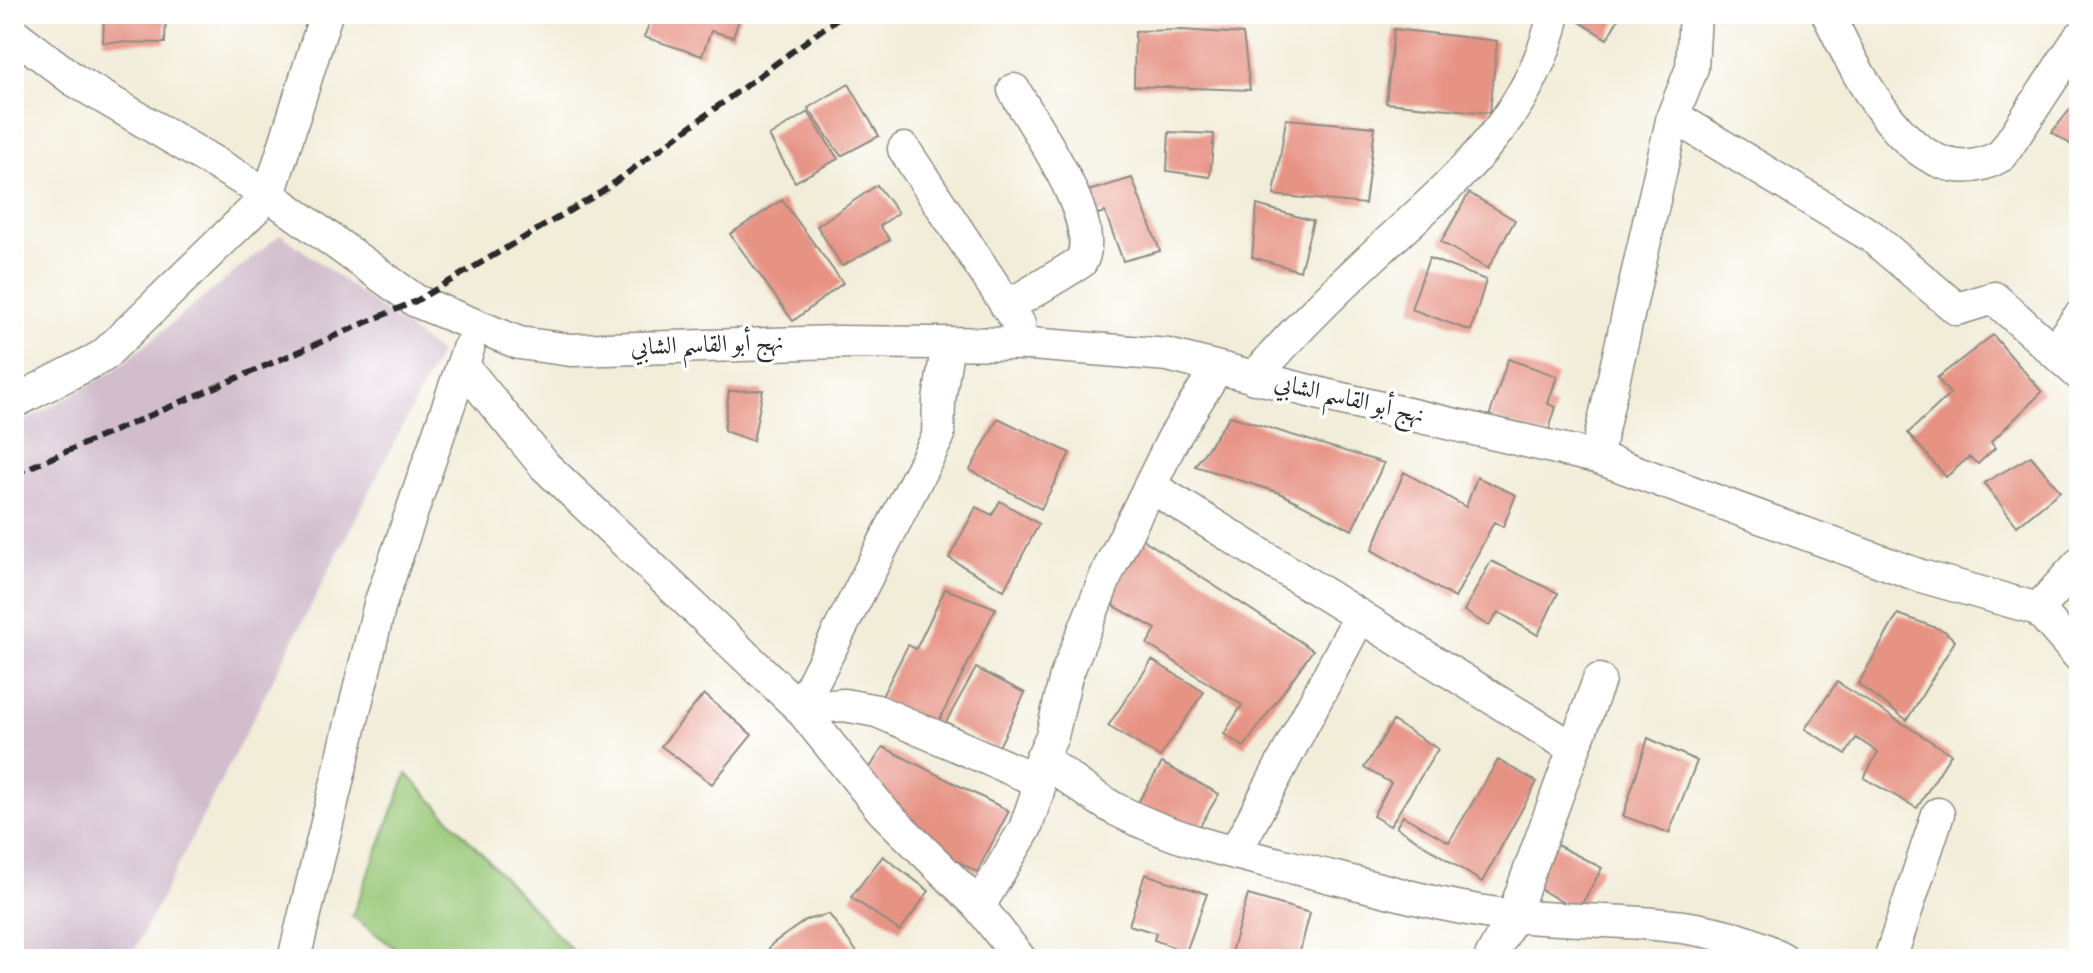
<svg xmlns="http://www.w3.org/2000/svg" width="2093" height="973" font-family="Vollkorn,Amiri,serif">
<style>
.industrial{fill:#d1bdcc}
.green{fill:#98c877;stroke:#627a51;stroke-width:2}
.building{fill:#e79384}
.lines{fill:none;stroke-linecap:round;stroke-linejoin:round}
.minor-casing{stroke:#8e8c82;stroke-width:35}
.minor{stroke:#fff;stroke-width:32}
.rail{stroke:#2b2b2b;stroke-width:6;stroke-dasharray:12 6;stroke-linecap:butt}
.labels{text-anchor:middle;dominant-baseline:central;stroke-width:7;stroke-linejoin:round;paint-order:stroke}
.street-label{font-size:24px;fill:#2b2b2b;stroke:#fff}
</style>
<rect width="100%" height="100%" fill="#fff"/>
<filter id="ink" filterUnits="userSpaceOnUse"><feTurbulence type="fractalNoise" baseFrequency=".0125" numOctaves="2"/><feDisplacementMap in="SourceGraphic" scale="16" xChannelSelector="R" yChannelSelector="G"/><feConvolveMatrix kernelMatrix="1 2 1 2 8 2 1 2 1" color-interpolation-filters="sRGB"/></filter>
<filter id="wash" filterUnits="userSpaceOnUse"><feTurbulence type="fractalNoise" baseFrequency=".006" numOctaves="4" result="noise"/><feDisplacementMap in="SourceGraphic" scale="32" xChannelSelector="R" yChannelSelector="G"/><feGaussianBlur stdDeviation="1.8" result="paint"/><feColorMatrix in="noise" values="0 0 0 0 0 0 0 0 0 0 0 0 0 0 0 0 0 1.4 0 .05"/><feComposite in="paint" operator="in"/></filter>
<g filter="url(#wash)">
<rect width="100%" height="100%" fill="#f2edd9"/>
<path class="industrial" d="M 281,234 L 440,353 L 130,959 L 14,959 L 14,427 L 114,371 Z"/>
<path class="green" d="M 407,774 L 432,800 L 580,959 L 409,959 L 352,916 Z"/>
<g id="blocks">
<path class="building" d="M 104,14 L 166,14 L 165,43 L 103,42 Z
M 653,14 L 741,14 L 733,37 L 711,31 L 702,56 L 644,37 Z
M 1567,14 L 1621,14 L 1607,39 Z
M 1394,29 L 1497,41 L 1490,113 L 1386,103 Z
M 1182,30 L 1243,34 L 1250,90 L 1134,86 L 1135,31 Z
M 849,84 L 879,136 L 841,156 L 808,108 Z
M 2079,98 L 2079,150 L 2052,132 Z
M 808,112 L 838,159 L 795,182 L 769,136 Z
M 1286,119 L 1375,127 L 1365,204 L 1274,195 Z
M 1169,132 L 1214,134 L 1210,177 L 1167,171 Z
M 1132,178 L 1160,251 L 1123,261 L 1105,212 L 1094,215 L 1085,192 Z
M 877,185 L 898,213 L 880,226 L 890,240 L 842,266 L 817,226 Z
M 1469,193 L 1515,220 L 1488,269 L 1441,242 Z
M 782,200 L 843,283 L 793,321 L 730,234 Z
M 1257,205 L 1313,221 L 1300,271 L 1252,257 Z
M 1429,258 L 1486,280 L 1471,331 L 1411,309 Z
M 1993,335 L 2042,392 L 1991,442 L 1995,448 L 1978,464 L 1969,457 L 1946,477 L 1908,433 L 1950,394 L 1937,378 Z
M 1508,359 L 1557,376 L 1548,404 L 1556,407 L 1547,436 L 1489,417 Z
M 763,390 L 753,441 L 724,431 L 729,391 Z
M 1230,416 L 1384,463 L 1352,530 L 1280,493 L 1195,466 Z
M 998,418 L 1070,453 L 1041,509 L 970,470 Z
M 2031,456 L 2060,491 L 2017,526 L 1984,483 Z
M 1404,472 L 1466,507 L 1477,477 L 1516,495 L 1503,527 L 1494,522 L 1455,598 L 1372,550 Z
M 1000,501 L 1039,524 L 1004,590 L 949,558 L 976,507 L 992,515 Z
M 1141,538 L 1313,650 L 1244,747 L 1224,734 L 1242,705 L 1147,644 L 1156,629 L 1114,606 L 1113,593 Z
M 1491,561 L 1558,593 L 1538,635 L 1498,612 L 1489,626 L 1464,611 Z
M 945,589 L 996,608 L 935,729 L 880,700 L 908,645 L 916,649 Z
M 1898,614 L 1945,631 L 1955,641 L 1907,720 L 1858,684 Z
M 1152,660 L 1204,692 L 1160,757 L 1108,726 Z
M 976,668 L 1025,693 L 998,749 L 946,722 Z
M 1837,682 L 1951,754 L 1917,808 L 1864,778 L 1878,752 L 1856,738 L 1846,754 L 1805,729 Z
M 704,694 L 752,735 L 712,784 L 661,746 Z
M 1393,721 L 1438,749 L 1390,826 L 1373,816 L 1391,783 L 1364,768 Z
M 1648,738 L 1697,761 L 1669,833 L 1623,816 Z
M 883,747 L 1009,811 L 977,872 L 913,837 L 862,780 Z
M 1498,760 L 1537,782 L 1482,882 L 1396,827 L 1403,816 L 1449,842 Z
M 1162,763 L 1219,794 L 1194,836 L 1137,804 Z
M 1553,843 L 1602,868 L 1578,911 L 1535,886 Z
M 883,856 L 929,891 L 900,931 L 851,897 Z
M 1145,874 L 1207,894 L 1186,952 L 1154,940 L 1156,933 L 1129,925 Z
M 1248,895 L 1310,913 L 1298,959 L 1229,959 Z
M 829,914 L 862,959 L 771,959 L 766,953 L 772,944 L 806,920 Z"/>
</g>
</g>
<g filter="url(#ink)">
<use href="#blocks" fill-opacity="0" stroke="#8e8c82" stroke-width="2"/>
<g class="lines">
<g class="minor-casing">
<path id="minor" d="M 1828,14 C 1857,74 1919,206 2002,155 L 2079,38
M 14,34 L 74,80 L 269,195 L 416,301 L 519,343 L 571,350 L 839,342 L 1031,344 L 1168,355 L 1325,395 L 1596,457 L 1921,576 L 2038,609 L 2079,656
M 1673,116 L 1871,236 L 1957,309 L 1994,298 L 2079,374
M 904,149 L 1019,324
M 1007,307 L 1081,262 C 1103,223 1035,127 1014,90
M 948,343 L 939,401 L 938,437 L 800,708 L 844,705 L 877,711 L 1032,778 L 1038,791 L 1025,829 L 979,906
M 2055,349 L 2079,317
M 463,366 L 545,466 L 800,708 L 883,811 L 979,906 L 1020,959
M 1254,378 C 1291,334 1332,294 1374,255 C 1450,185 1531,120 1554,14
M 14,402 L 103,356 L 269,195 L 326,14
M 1596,457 L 1673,116 L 1692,68 L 1695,14
M 1150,486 L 1573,748
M 2038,609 L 2079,564
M 1041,758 C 1066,775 1090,796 1117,810 C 1184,845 1258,858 1331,877 C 1390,891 1454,910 1515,916 C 1603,925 1703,913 1783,959
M 1034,775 L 1052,736 L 1066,676 L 1108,571 L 1173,439 L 1217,368
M 1235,853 L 1360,616
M 294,959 L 380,604 L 468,349
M 1490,959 L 1513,916 L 1599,680
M 1890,959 L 1938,814"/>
</g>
<use href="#minor" class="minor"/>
<path class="rail" d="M 14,474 L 416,301 L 603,191 L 843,14"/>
</g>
</g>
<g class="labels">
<g class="street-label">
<text transform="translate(707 346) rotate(-2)">نهج أبو القاسم الشابي</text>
<text transform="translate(1349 400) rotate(13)">نهج أبو القاسم الشابي</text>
</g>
</g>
<rect width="2093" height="973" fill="none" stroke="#fff" stroke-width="48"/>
</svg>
